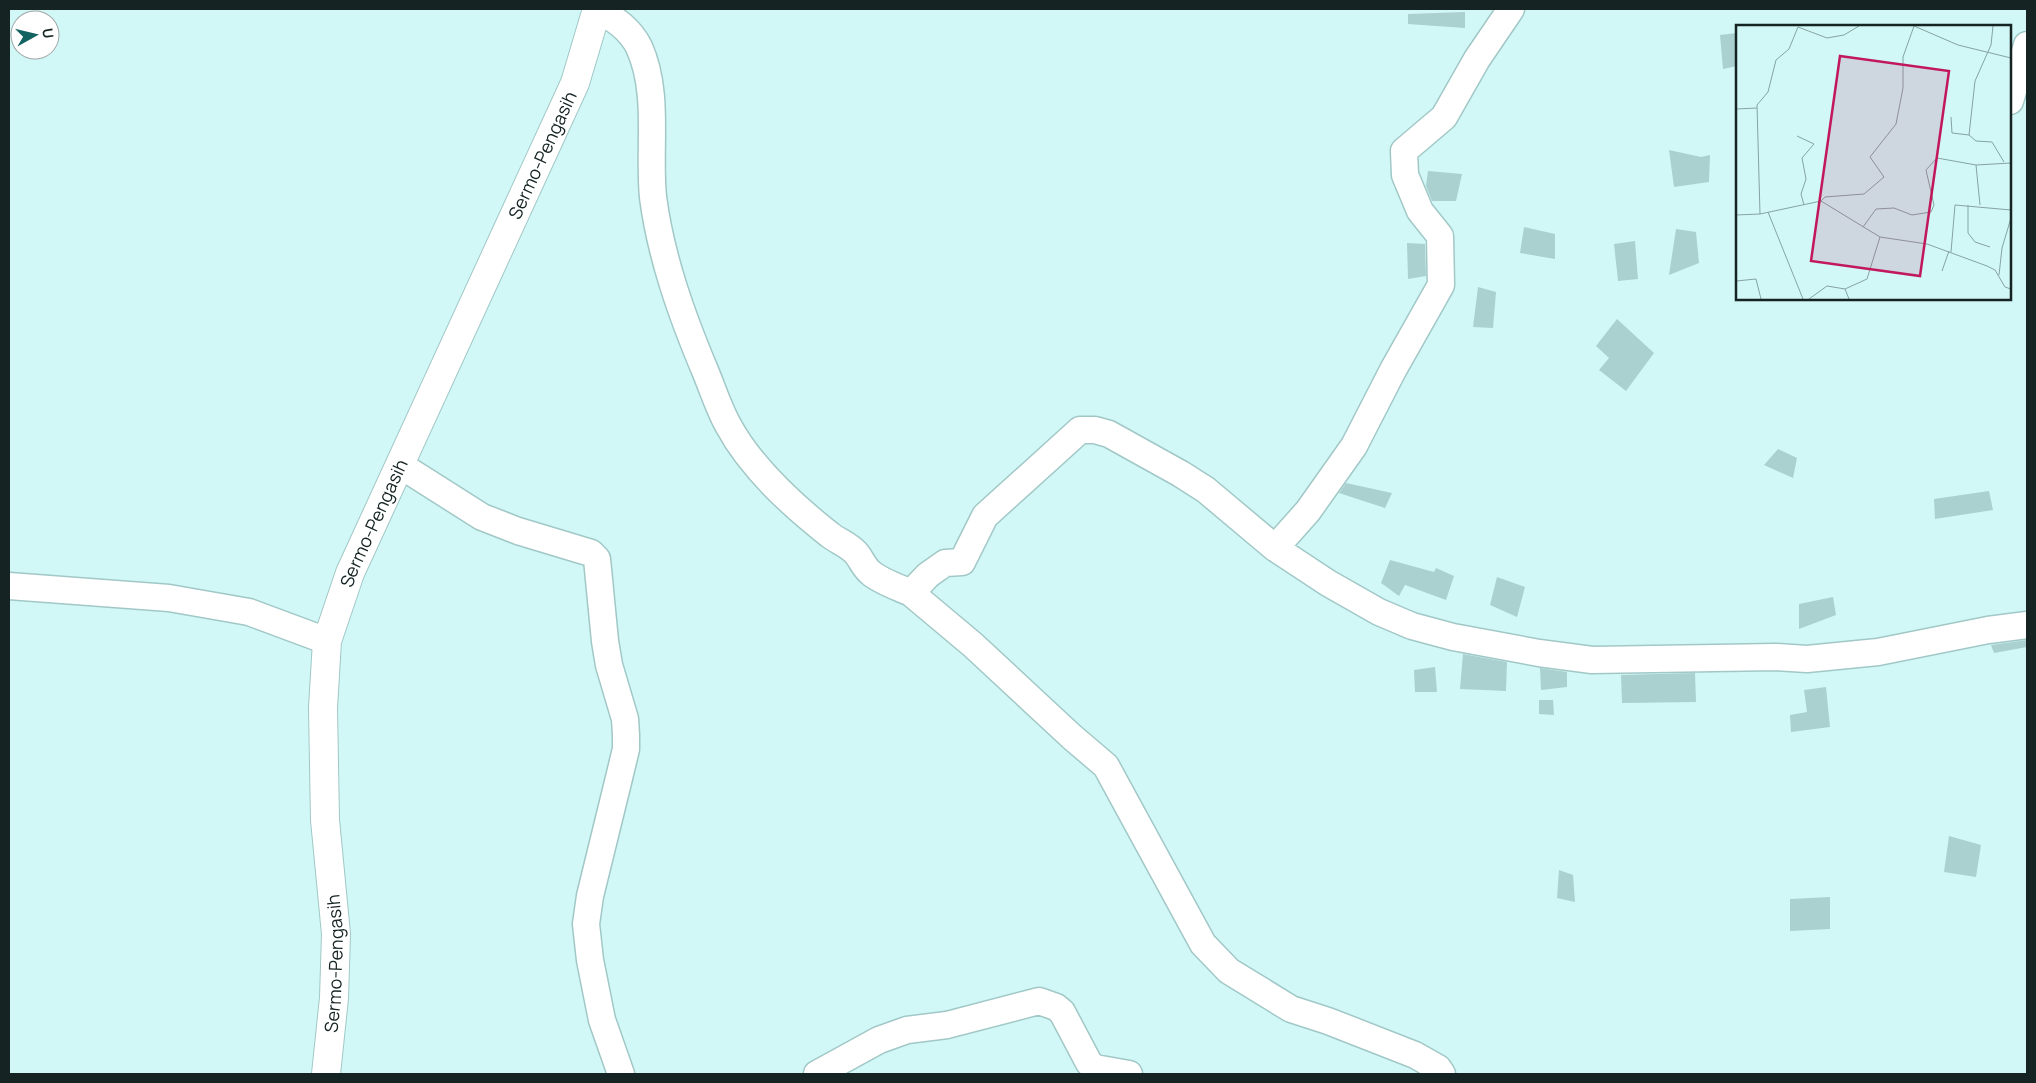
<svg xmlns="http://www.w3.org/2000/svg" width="2036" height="1083" font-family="Manrope,sans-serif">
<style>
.building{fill:#aad0cf}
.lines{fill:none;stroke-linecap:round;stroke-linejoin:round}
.minor-casing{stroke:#a1c8c6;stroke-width:29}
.major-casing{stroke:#a1c8c6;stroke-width:30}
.minor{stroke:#fff;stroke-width:26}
.major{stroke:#fff;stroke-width:28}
.labels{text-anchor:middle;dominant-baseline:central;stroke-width:5;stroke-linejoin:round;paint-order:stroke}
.street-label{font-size:18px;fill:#152323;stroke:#fff}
.inset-road{fill:none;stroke:#86a3a2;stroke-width:1}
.view{fill:#c2185b;fill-opacity:0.15;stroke:#c2185b;stroke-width:2.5}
.inset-edge{fill:none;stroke:#152323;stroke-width:2.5}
</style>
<rect width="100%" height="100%" fill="#d1f8f7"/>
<path class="building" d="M 1465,12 L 1465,28 L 1408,24 L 1408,14 Z
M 1737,33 L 1737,66 L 1723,69 L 1720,35 Z
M 1669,150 L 1701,157 L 1710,155 L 1709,182 L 1674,187 Z
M 1428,171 L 1462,174 L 1456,201 L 1432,201 L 1426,186 Z
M 1524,227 L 1555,234 L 1555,259 L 1520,253 Z
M 1676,229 L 1696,232 L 1699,263 L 1669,275 Z
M 1635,241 L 1638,279 L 1618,281 L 1614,244 Z
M 1407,243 L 1425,244 L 1426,276 L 1408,279 Z
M 1478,287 L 1496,292 L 1493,328 L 1473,327 Z
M 1617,319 L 1654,353 L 1626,391 L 1599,370 L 1609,358 L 1596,346 Z
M 1778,449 L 1797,458 L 1793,478 L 1764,465 Z
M 1346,483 L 1392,493 L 1385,508 L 1339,493 Z
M 1989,491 L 1993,510 L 1935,519 L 1934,499 Z
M 1390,560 L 1434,572 L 1436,568 L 1454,576 L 1446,600 L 1405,585 L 1399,596 L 1381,583 Z
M 1497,577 L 1525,587 L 1517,617 L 1490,605 Z
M 1833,597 L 1836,615 L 1799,629 L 1799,604 Z
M 2027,640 L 2027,647 L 1994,653 L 1991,645 Z
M 1463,654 L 1507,662 L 1506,691 L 1460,689 Z
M 1435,667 L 1437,692 L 1415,692 L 1414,670 Z
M 1540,668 L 1567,672 L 1567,687 L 1541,690 Z
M 1695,673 L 1696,702 L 1622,703 L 1621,675 Z
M 1826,687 L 1830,727 L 1791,732 L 1790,715 L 1807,712 L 1804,690 Z
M 1539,700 L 1553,700 L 1554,715 L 1539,714 Z
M 1949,836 L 1981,845 L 1976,877 L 1944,872 Z
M 1559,870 L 1573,875 L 1575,902 L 1557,898 Z
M 1830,897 L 1830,929 L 1790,931 L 1790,899 Z"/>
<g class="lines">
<g class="minor-casing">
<path id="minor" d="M 597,12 C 614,16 631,31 639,47 C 660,93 648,148 653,197 C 661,258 682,316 706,373 C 713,390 719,409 728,425 C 751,468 792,505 830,535 C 838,541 848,545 855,552 C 861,558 864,568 871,573 C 880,581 900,588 911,593 L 928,575 L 945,563 L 962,562 L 985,516 L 1080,430 L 1095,430 L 1109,434 L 1181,474 L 1206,490 L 1275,548 L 1328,583 L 1379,612 L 1412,626 L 1453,637 L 1539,653 L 1592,660 L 1776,657 L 1807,659 L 1878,652 L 1988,630 L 2027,625
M 2010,101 L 2027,45
M 400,465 L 482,517 L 518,531 L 591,553 L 597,559 L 605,641 L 609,665 L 625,719 L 626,735 L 626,749 L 619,778 L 590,896 L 586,924 L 590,960 L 602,1020 L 621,1074
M 1275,548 L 1308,511 L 1354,446 L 1393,370 L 1441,285 L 1440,236 L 1420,211 L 1405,175 L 1404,151 L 1444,117 L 1477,59 L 1511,9
M 9,586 L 169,598 L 249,612 L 327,641
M 911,593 L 973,645 L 1072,737 L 1106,766 L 1203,944 L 1229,971 L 1291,1009 L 1328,1021 L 1415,1055 L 1438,1068 L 1442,1074
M 817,1074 L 879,1040 L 907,1030 L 947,1025 L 1039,1001 L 1056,1007 L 1062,1012 L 1089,1063 L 1095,1068 L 1129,1074"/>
</g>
<g class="major-casing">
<g id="major">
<path id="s1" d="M 326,1074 L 334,998 L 336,934 L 325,820 L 323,708 L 327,641 L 350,573 L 575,83 L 597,9"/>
</g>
</g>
<use href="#minor" class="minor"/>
<use href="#major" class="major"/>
</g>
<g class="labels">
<g class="street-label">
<text stroke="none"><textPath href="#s1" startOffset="966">Sermo-Pengasih</textPath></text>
<text stroke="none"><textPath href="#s1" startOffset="561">Sermo-Pengasih</textPath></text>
<text stroke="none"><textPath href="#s1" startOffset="111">Sermo-Pengasih</textPath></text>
</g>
</g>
<g transform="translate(1736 25)">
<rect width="275" height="275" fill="#d1f8f7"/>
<path class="inset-road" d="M 0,84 L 21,83M 215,92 L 216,108 L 233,110 L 239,56 L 255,20 L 257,1M 233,110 L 240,116 L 256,117 L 268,137M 61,111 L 78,119 L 66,133 L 70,154 L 65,169 L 68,180M 85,176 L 89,172 L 128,169 L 148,152 L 134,132 L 160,99 L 167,63 L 167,32 L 178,1 L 222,20 L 275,33M 232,180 L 232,208 L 239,217 L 254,222M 244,180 L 240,140 L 275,138M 32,187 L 67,274M 24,189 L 21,80 L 32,67 L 40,35 L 53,24 L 62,2 L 91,13 L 108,10 L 123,1M 0,190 L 24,189 L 85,176 L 144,212 L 191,219 L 251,241 L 259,245 L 269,262 L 275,264M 127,202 L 140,184 L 158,183 L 176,190 L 195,187 L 198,180 L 190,145 L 201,133 L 240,140M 215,227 L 219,180 L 275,185M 206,246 L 213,226M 263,250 L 266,223 L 275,193M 0,256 L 20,254 L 25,274M 73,274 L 91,261 L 109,264M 113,274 L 109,264 L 131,254 L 144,212"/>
<path class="view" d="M 104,31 L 213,46 L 184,251 L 75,236 Z"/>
<rect width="275" height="275" class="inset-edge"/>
</g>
<rect width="2036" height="1083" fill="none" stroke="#152323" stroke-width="20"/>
<g transform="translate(35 35) rotate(82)"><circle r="24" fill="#ffffff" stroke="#a1a7a7"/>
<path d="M0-4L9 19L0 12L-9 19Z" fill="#116261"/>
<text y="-8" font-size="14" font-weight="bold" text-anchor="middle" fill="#152323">U</text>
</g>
</svg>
